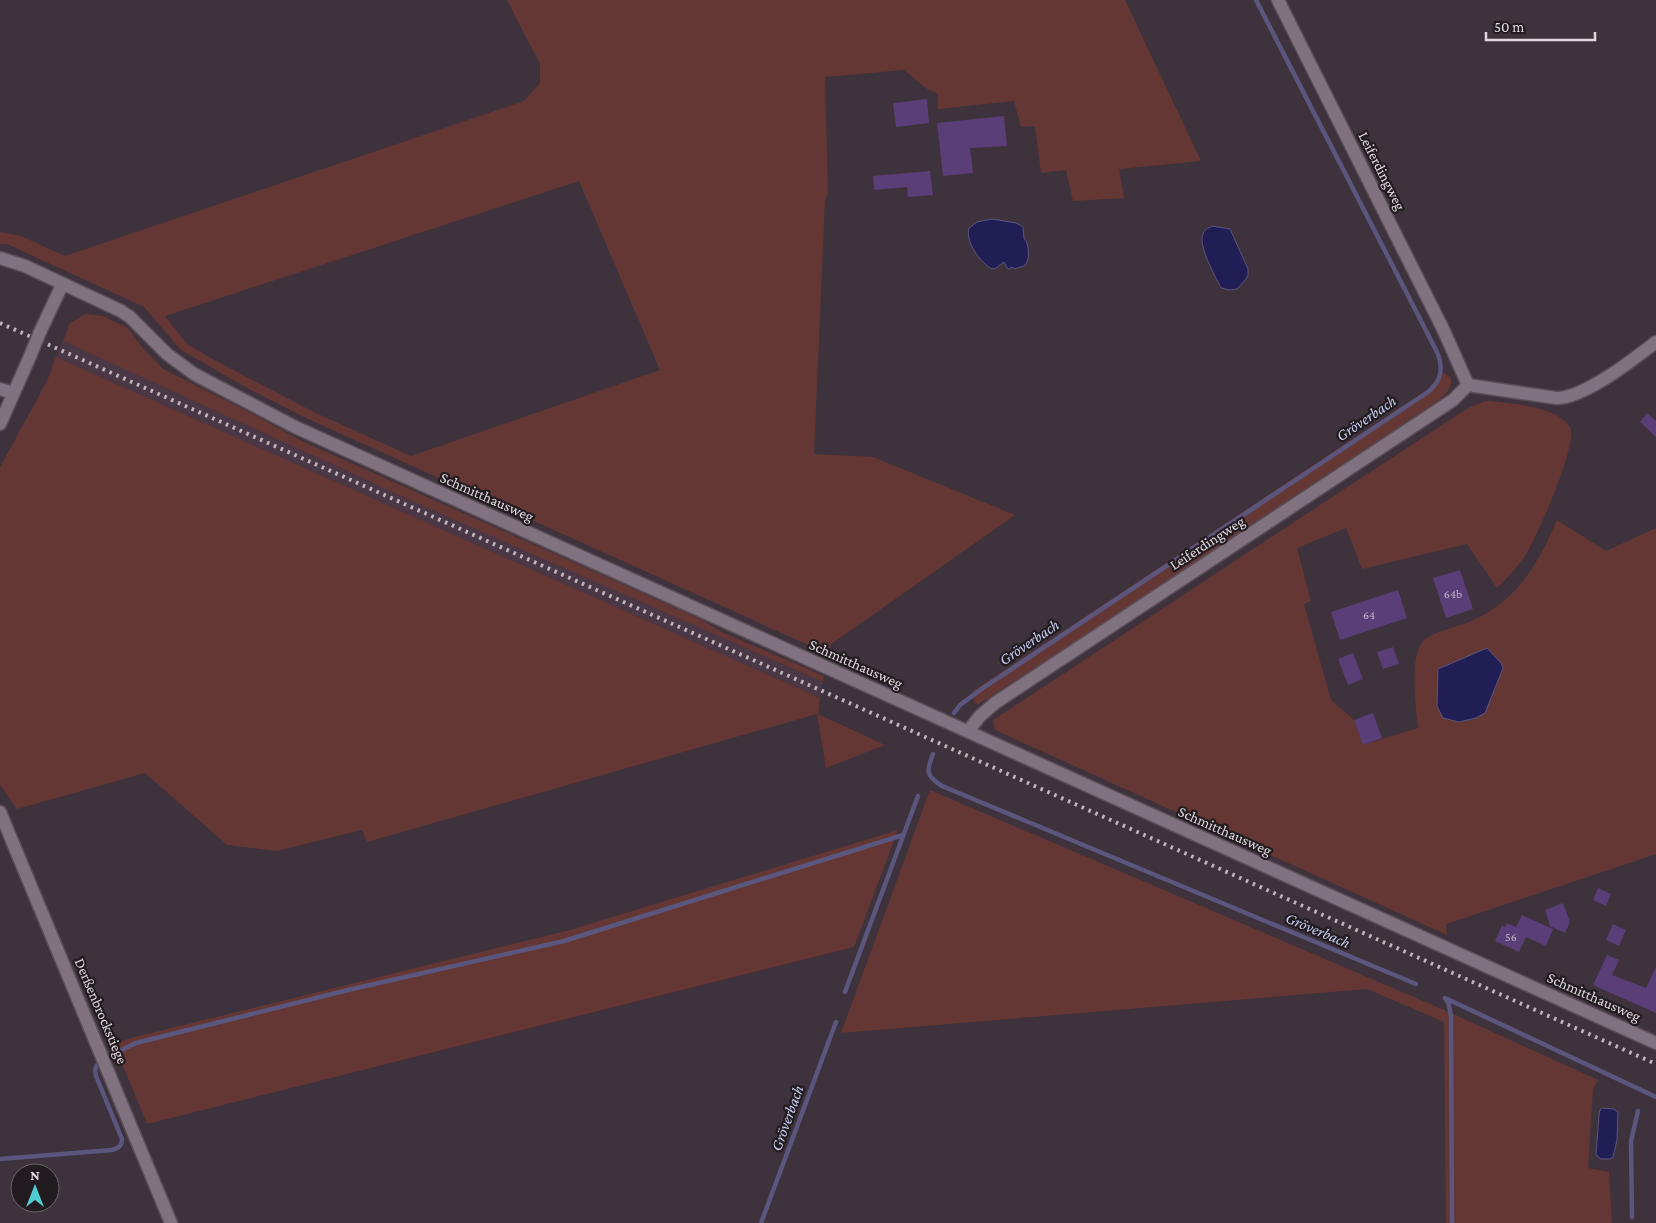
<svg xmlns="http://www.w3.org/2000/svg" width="1656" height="1223" font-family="'Crimson Pro',serif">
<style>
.built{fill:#4a3847}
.green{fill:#643734;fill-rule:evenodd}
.water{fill:#201e55;stroke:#5a567e}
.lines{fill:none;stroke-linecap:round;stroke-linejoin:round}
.stream{stroke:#5a567e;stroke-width:4.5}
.building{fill:#5a3e77}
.street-casing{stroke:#5a4e58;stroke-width:15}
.street{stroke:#81727f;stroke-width:12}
.rail{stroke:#c0b7be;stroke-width:4;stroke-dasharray:2.5 5;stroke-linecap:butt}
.street-bridge-casing{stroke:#5a4e58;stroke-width:15;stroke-linecap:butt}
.street-bridge{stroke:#81727f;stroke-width:12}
.labels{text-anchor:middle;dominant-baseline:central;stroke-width:4.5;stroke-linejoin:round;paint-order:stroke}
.number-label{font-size:12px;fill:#bfb2c5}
.street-label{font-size:15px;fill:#e1d8df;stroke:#221c20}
.water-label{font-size:16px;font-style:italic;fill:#c6cbf0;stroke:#221c20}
</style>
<rect width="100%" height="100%" fill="#3e323c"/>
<path class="built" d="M 63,341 L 423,506 L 823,682 L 820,698 L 56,357 Z"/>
<path class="green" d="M 507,0 L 1125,0 L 1201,161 L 1119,169 L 1124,198 L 1073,201 L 1066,170 L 1041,173 L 1035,126 L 1021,127 L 1014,101 L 938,109 L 938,94 L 927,89 L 904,70 L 825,77 L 828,193 L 825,200 L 814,454 L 873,457 L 1015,515 L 830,645 L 828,654 L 306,418 L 247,388 L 181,350 L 144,307 L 7,244 L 0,244 L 0,232 L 21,236 L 65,256 L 524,101 L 540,83 L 540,64 ZM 579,181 L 660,370 L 411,456 L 318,414 L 216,361 L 187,344 L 165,316 Z
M 86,314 L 103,316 L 128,328 L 142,347 L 163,369 L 249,412 L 302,441 L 698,618 L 724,633 L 824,676 L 823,682 L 423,506 L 63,341 L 70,323 Z
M 56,357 L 820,698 L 818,714 L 885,745 L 826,768 L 817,714 L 367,842 L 362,830 L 277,851 L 227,845 L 145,773 L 17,809 L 0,785 L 0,467 L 47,381 Z
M 1439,373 L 1444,373 L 1451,378 C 1453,391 1440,399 1430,406 L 1157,588 L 979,704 L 974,703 L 973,691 L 1428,389 L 1436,382 Z
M 1485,401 L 1491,401 C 1514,404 1556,406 1570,427 C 1579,442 1536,540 1525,556 C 1517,568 1507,578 1497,588 L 1467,544 L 1362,569 L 1346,528 L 1297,548 L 1311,601 L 1304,604 L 1331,700 L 1354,720 L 1363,745 L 1418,728 C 1416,707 1409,657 1423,641 C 1430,633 1459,626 1469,622 C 1516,603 1538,564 1557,520 L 1606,551 L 1656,528 L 1656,854 L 1446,924 L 1447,935 L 995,730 L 993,720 L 1454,417 L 1470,407 Z
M 930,790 L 1442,1009 L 1598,1080 L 1593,1089 L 1588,1168 L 1609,1172 L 1612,1223 L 1446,1223 L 1444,1022 L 1367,989 L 841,1033 Z
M 898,830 L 854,947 L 147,1124 L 114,1044 L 131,1038 L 570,930 Z"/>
<path class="water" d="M 992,219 L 1016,223 L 1023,227 L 1024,238 C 1029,243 1031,261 1024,266 C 1021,267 1018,267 1016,269 L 1011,267 L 1010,269 L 1008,269 L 1004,262 L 996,268 L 992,269 C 980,262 965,242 969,228 L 977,222 Z
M 1212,226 L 1230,229 L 1248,269 L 1248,275 L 1246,279 L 1237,289 L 1230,290 L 1221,288 C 1215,276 1198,246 1203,234 C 1204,230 1208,228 1212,226 Z
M 1487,648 L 1501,663 L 1503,668 L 1485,713 L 1476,718 L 1459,722 L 1443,718 L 1437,706 L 1438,669 Z
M 1602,1108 L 1614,1109 L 1618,1112 L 1617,1140 L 1613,1157 L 1610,1159 L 1601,1159 L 1596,1155 L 1599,1115 L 1600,1110 Z"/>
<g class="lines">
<path class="stream" d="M 954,713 L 960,705 L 983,688 L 1428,392 C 1441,381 1444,369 1437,352 L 1256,0
M 933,754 C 926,771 926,776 942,786 L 1416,984
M 845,992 L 918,796
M 1445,998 L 1656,1097
M 1446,999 L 1449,1005 L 1451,1017 L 1452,1223
M 115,1053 L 136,1043 L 348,990 L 564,941 L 903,835
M 0,1159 L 112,1150 C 119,1148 122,1146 122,1139 L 96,1076 L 95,1070 L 97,1065
M 1632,1217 L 1631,1141 L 1638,1111
M 761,1223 L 836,1022"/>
</g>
<path class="building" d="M 927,99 L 929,123 L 896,127 L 893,103 Z
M 1004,116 L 1007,146 L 970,148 L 973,173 L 943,176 L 937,123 Z
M 930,171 L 933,195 L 908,197 L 907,187 L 874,190 L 873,176 Z
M 1647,413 L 1656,421 L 1656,437 L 1640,422 Z
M 1460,570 L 1473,609 L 1446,618 L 1433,578 Z
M 1398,590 L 1407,618 L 1340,640 L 1331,612 Z
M 1393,647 L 1399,664 L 1383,669 L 1377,652 Z
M 1353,653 L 1363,679 L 1348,685 L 1338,659 Z
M 1373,713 L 1382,738 L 1363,745 L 1354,720 Z
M 1598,888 L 1611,894 L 1606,906 L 1593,900 Z
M 1563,903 L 1570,922 L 1565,933 L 1550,926 L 1545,910 Z
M 1522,915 L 1553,929 L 1546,946 L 1526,937 L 1519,952 L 1495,941 L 1502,925 L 1505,927 L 1507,923 L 1516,927 Z
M 1613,924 L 1626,930 L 1619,946 L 1606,940 Z
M 1607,955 L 1619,960 L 1612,975 L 1646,988 L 1656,967 L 1656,1013 L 1593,985 Z"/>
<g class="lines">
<g class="street-casing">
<path id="street" d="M 1278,0 L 1443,329 L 1468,385
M 0,258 L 25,266 L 121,311 L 130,317 L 167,354 L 194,374 L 295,427 L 1656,1043
M 40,332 L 62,285
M 0,389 L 14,393
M 0,424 L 31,354
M 968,731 L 980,716 L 995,703 L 1453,400 L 1468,385 L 1556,398 C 1583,399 1634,359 1656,342
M 0,812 L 171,1223"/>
</g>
<use href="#street" class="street"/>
<path class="rail" d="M 0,323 L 1656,1064"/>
<g class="street-bridge-casing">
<path id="street-bridge" d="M 31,354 L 40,332"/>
</g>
<use href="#street-bridge" class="street-bridge"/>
</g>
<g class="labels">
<g class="number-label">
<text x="1453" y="594">64b</text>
<text x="1369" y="615">64</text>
<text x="1511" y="937">56</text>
</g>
<g class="street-label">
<text transform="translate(1382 171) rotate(63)">Leiferdingweg</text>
<text transform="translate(487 497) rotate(24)">Schmitthausweg</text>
<text transform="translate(1207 543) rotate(-33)">Leiferdingweg</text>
<text transform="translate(856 664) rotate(24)">Schmitthausweg</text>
<text transform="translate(1225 831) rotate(24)">Schmitthausweg</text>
<text transform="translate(1594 997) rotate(24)">Schmitthausweg</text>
<text transform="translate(101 1011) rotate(67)">Derßenbrockstiege</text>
</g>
<g class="water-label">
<text transform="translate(1366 418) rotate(-34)">Gröverbach</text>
<text transform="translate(1029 642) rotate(-34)">Gröverbach</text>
<text transform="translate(1318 930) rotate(23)">Gröverbach</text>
<text transform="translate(787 1118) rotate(-70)">Gröverbach</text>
</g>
</g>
<g transform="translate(35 1188)"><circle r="24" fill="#221c20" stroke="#6e676c"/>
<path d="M0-4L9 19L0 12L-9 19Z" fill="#51ccd3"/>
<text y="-8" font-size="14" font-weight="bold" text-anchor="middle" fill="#e1d8df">N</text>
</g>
<path d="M1486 32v8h109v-8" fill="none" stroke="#e1d8df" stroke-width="2.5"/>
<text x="1494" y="32" font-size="15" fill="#e1d8df" stroke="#221c20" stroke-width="4" paint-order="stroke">50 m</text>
</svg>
